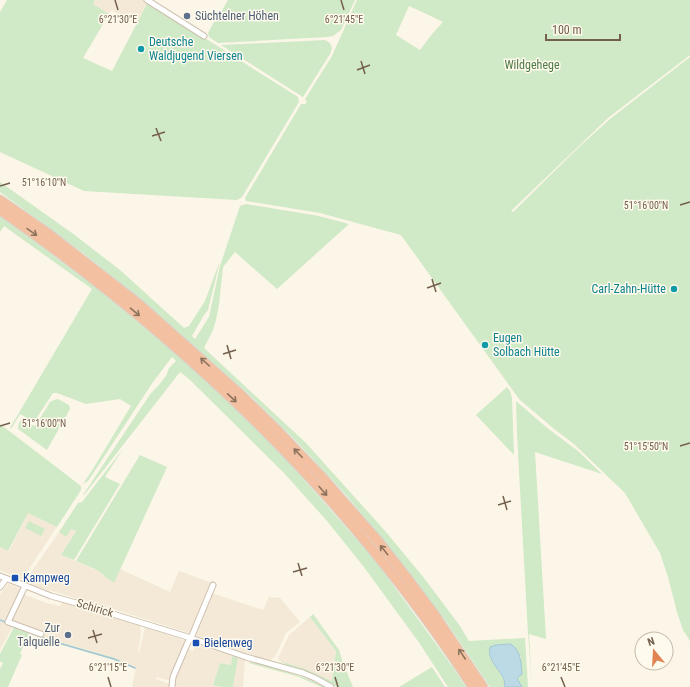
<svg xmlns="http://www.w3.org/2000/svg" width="690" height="687" font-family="'Roboto Condensed',sans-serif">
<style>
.residential{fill:#f3e9d6}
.green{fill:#d0e9c6;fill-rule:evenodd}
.water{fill:#bcdae5;stroke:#a3c7d6}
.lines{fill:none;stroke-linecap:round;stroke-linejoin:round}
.stream{stroke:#a3c7d6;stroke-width:1.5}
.street-casing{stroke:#cdbfae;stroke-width:7}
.highway-casing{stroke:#d8d2cd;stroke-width:11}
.street{stroke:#fff;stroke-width:5}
.highway{stroke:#f3c1a1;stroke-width:9}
.oneway{stroke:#8d735d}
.ticks{fill:none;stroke:#74604c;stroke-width:1.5}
.service-dot{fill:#5c6f8a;stroke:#fefaed;stroke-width:1.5}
.culture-dot{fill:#0f9aa8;stroke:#fefaed;stroke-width:1.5}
.transit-dot{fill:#1a4fb4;stroke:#fefaed;stroke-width:1.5}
.labels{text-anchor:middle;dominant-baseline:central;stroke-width:3;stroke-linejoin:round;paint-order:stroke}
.service-label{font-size:12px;fill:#4e5e75;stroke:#fefaed;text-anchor:start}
.culture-label{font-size:12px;fill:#0d838f;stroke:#fefaed;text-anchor:start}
.park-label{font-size:12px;fill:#4d7944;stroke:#fefaed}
.transit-label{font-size:12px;fill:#164399;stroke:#fefaed;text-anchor:start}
.street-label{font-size:12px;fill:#74604c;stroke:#fefaed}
.ticks-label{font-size:10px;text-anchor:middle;fill:#74604c;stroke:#fefaed;stroke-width:3;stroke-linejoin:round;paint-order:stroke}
</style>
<rect width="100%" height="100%" fill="#fbf6e7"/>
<path class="residential" d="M 95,0 L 144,0 L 148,2 L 136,24 L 111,10 L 109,14 L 93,4 Z
M 28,513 L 57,527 L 23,578 L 20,579 L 0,570 L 0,547 L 9,551 Z
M 71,529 L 76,531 L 61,555 L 94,569 L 114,582 L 120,569 L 170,592 L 179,571 L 212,583 L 192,632 L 189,633 L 123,612 L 62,594 L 38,587 L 25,581 L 59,532 L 66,537 Z
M 8,584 L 9,584 L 21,589 L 6,622 L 0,619 L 0,594 Z
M 24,590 L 25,595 L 47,603 L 60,606 L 62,602 L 90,610 L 140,625 L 141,633 L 138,652 L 139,653 L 145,627 L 186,641 L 177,660 L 172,673 L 171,681 L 156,677 L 156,679 L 170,684 L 170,687 L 132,687 L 136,668 L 115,658 L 42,637 L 43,632 L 12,621 L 11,618 Z
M 212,593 L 263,610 L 269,597 L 280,598 L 300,622 L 286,633 L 275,657 L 270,660 L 255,656 L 197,636 L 196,633 Z
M 310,617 L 336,651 L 332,681 L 303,668 L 279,661 L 278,658 L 289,635 Z
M 0,621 L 13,626 L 0,650 Z
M 196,644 L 232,656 L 231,665 L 220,663 L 213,684 L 222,687 L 174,687 L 176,674 L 187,649 L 193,651 Z
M 238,658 L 245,660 L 243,687 L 233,687 Z"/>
<path class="green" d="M 7,0 L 95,0 L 93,4 L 109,14 L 83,58 L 112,71 L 148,2 L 298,97 L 299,102 L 242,197 L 237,200 L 84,191 L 0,152 L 0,12 Z
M 228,0 L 355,0 L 341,30 L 333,36 L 327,37 L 218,43 L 209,37 L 208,33 L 214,22 L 215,22 Z
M 357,0 L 690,0 L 690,55 L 608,118 L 511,211 L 513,212 L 579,147 L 610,119 L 690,57 L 690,641 L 683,630 L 677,612 L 668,577 L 660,553 L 625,493 L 575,445 L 553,428 L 519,399 L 401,235 L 320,213 L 246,201 L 245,198 L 301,104 L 305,104 L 307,102 L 305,99 L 332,56 ZM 409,6 L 433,17 L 443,22 L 433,33 L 420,50 L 396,35 Z
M 325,40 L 330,43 L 332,48 L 330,54 L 303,97 L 221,45 Z
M 0,182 L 72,233 L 120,270 L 184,328 L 189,326 L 205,301 L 220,261 L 208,310 L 204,315 L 192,336 L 195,339 L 209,317 L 220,266 L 240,206 L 246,204 L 319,216 L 349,224 L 277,289 L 235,252 L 223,267 L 219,304 L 216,320 L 213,330 L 204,348 L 306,443 L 386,532 L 424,578 L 460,626 L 469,641 L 525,638 L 528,687 L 522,687 L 517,678 L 521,657 L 513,646 L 489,652 L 491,659 L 504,679 L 505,687 L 490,687 L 445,620 L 391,550 L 346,495 L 297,442 L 246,392 L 146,304 L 83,253 L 0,192 Z
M 0,216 L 38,244 L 98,289 L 217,388 L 283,456 L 375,560 L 452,666 L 466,687 L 448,687 L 420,644 L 364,567 L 327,521 L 284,473 L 189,379 L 180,372 L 84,495 L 83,495 L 151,393 L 158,386 L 166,376 L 169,368 L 176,361 L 172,357 L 153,382 L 88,481 L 83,484 L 93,469 L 131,406 L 120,399 L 86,404 L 57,393 L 53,393 L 34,422 L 20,414 L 11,429 L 10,428 L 92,289 L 4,226 L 0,232 Z
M 507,387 L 510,391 L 512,398 L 514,455 L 476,415 Z
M 58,399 L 69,405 L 70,409 L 47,450 L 18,429 L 19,423 L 22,419 L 25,420 L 34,426 L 36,425 L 50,402 L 54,400 Z
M 516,401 L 546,427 L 578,451 L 602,474 L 535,452 L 546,639 L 529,634 L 532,687 L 528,633 L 517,435 Z
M 0,424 L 81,486 L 81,490 L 57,527 L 28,513 L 8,551 L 0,547 Z
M 123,449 L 105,477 L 120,484 L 74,560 L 61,555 L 76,531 L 71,529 L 66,537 L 59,532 L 78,503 L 82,502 Z
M 140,455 L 167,467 L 114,583 L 104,576 L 104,575 L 95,569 L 76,561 Z
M 29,521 L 45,529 L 41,536 L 25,528 Z
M 313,614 L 339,650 L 343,663 L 353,687 L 337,687 L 320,678 L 301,670 L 289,666 L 279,661 L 303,668 L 332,681 L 336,651 L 310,617 Z
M 14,627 L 48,639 L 115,658 L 136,668 L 136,669 L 114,660 L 48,640 L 29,633 L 20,654 L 22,655 L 8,687 L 0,687 L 0,669 L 3,663 L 0,661 L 0,654 Z
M 232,656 L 238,658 L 233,687 L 222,687 L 213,685 L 220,663 L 231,665 Z
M 250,662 C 275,669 301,674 325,687 L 322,687 L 296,676 L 249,663 Z
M 432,667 L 445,687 L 399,687 Z"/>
<path class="water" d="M 510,644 C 521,649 521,663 522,674 L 517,678 L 522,687 L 505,687 C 504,684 505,680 503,677 C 498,668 487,659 490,647 L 496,645 Z"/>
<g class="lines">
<path class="stream" d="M 0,620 L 5,622
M 29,632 L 48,640 L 114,659 L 135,668"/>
<g class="street-casing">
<path id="street" d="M 147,0 L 204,36
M 0,576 L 21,584 L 51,596 L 80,604 L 191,638 L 246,657 L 303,673 L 315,678 L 331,687
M 25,586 L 8,622 L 41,634
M 0,587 L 6,579
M 172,687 L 173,677 L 188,642 L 191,638 L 213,585"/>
</g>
<g class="highway-casing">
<path id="highway" d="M 0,200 L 49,234 L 139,304 L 239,393 L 278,431 L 321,476 L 378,541 L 407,578 L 434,614 L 483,687
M 0,210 C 186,340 349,496 473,687"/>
</g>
<use href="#street" class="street"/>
<use href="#highway" class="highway"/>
</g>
<defs><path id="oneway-shaft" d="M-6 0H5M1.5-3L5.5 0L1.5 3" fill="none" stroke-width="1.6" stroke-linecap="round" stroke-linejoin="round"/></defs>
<g class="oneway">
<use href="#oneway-shaft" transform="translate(32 232) rotate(35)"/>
<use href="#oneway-shaft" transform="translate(135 312) rotate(40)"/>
<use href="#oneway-shaft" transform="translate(205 362) rotate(-138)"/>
<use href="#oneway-shaft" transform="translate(232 398) rotate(43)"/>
<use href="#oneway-shaft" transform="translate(298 453) rotate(-134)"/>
<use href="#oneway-shaft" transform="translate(323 491) rotate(49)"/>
<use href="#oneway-shaft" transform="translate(384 550) rotate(-129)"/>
<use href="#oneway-shaft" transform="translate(462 654) rotate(-124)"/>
</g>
<path class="ticks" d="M 115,0 L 118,10M 341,0 L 344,10M 361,61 L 365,74M 357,70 L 370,65M 156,128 L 161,141M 152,136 L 165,132M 0,186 L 10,183M 680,205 L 690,202M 432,279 L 436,292M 427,288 L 441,283M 227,345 L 231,359M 223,354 L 236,350M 0,426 L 10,423M 680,446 L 690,443M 503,496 L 507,510M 498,505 L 511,501M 298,563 L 302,576M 293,572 L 307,568M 93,630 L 97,643M 88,638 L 102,634M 108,677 L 111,687M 335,677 L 338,687M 561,677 L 565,687"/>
<g class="service-dot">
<circle cx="187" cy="16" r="4"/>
<circle cx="68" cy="635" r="4"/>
</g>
<g class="culture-dot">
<circle cx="141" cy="49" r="4"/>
<circle cx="674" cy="289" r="4"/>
<circle cx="485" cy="345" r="4"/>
</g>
<g class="transit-dot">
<rect x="11" y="574" width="8" height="8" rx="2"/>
<rect x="192" y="639" width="8" height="8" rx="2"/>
</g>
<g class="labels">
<g class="service-label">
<text x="195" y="16">Süchtelner Höhen</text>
<text x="60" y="628" text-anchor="end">Zur<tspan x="60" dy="14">Talquelle</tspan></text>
</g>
<g class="culture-label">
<text x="149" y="42">Deutsche<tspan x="149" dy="14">Waldjugend Viersen</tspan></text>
<text x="666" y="289" text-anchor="end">Carl-Zahn-Hütte</text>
<text x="493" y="338">Eugen<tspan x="493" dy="14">Solbach Hütte</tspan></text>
</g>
<g class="park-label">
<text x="532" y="65">Wildgehege</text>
</g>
<g class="transit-label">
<text x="23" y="578">Kampweg</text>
<text x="204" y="643">Bielenweg</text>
</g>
<g class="street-label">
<text transform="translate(95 608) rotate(17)">Schirick</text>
</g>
</g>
<g class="ticks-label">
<text x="118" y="23">6°21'30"E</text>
<text x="344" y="23">6°21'45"E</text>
<text x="44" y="186">51°16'10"N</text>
<text x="646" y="209">51°16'00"N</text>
<text x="44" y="427">51°16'00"N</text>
<text x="646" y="450">51°15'50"N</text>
<text x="108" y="671">6°21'15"E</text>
<text x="335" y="671">6°21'30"E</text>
<text x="561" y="671">6°21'45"E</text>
</g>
<g transform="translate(654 651) rotate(342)"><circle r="19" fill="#fefaed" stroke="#c7bcad"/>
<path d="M0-3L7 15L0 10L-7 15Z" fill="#e08452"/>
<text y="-6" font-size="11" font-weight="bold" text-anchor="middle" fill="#74604c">N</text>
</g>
<path d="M546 34v6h74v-6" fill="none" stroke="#74604c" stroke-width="2"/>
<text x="552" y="34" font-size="12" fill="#74604c" stroke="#fefaed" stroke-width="3" paint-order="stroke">100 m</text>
</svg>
